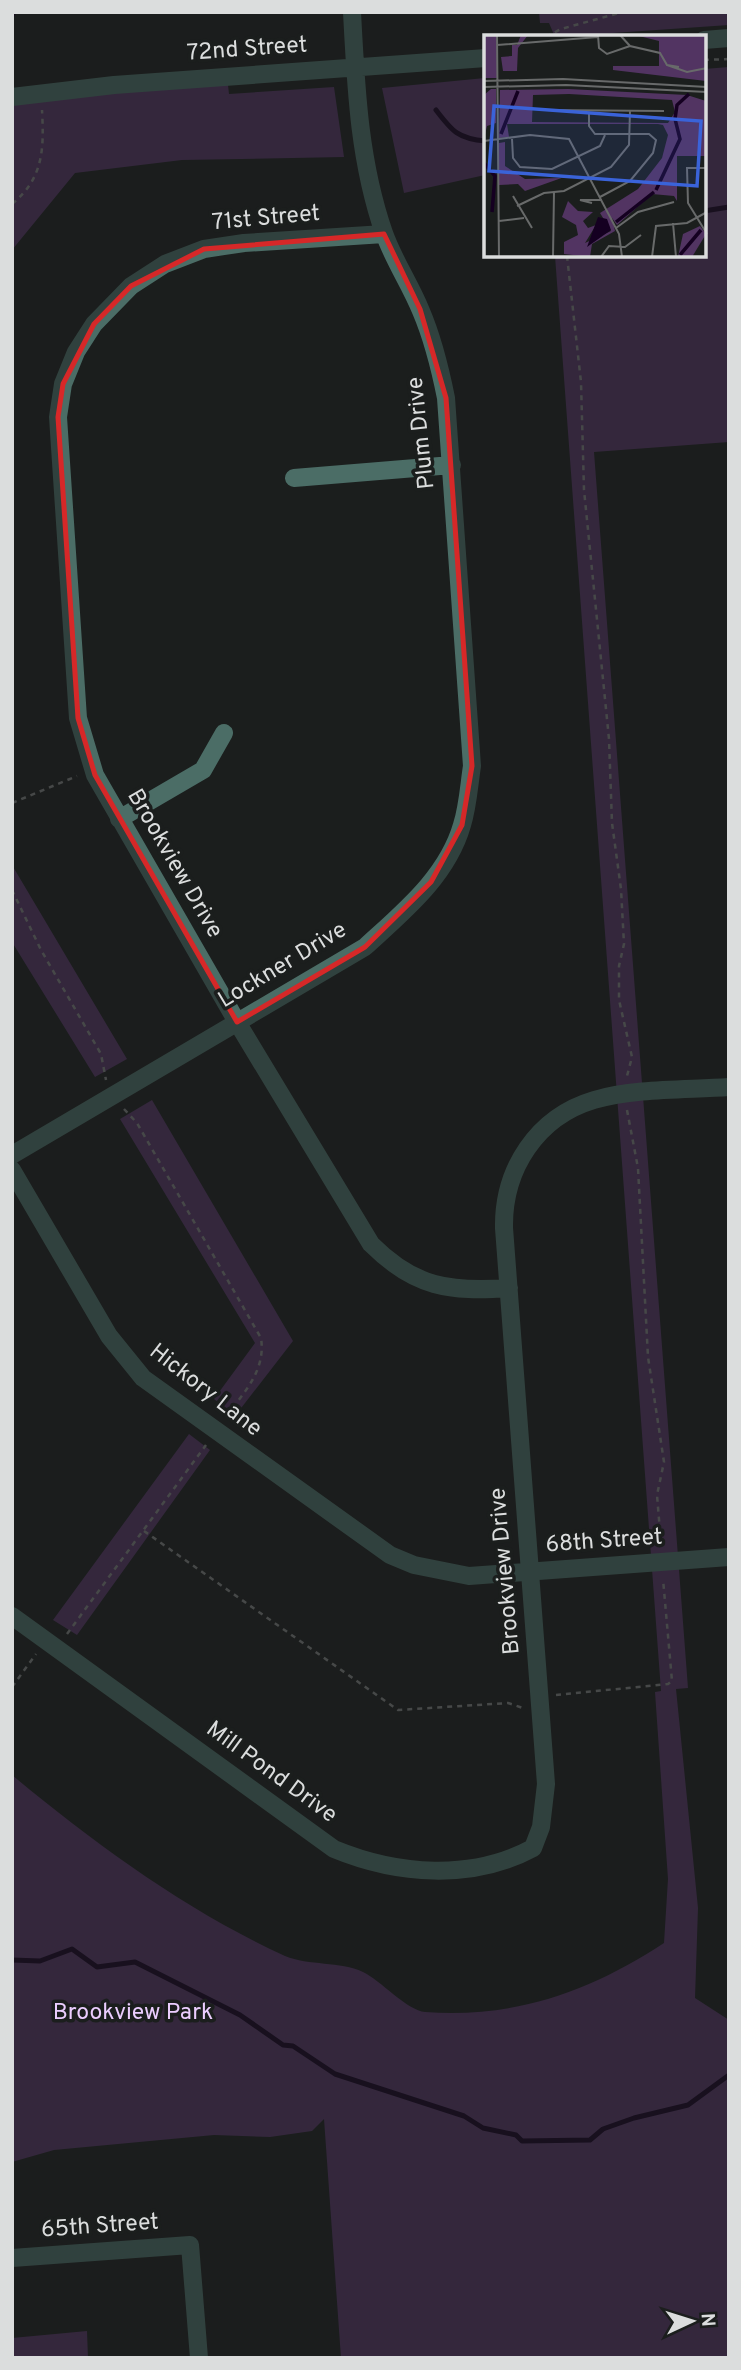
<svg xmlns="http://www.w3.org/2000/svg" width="741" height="2370" font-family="Overpass,sans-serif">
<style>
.green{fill:#523462}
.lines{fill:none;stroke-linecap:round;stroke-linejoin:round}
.stream{stroke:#150021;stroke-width:5}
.path{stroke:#7b7d7d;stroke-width:2.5;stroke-dasharray:5 5;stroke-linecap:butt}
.minor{stroke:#4b6d66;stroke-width:18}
.marked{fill:none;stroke:#d62828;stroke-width:5;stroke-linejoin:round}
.labels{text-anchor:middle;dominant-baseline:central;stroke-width:7;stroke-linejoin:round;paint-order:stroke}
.street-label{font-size:23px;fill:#dbdddd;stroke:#1b1e1d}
.park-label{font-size:23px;fill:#ebcdfe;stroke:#1b1e1d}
.inset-river{fill:none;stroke:#150021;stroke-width:3.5}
.inset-road{fill:none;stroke:#686a6a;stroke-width:2}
.view{fill:#3a63d9;fill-opacity:0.15;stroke:#3a63d9;stroke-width:3.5}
.inset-edge{fill:none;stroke:#dbdddd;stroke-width:3.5}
</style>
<rect width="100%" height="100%" fill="#1b1e1d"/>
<path class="green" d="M 539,12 L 729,12 L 729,25 L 555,37 L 549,23 L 540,23 Z
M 729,67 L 729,442 L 594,452 L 688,1688 L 676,1689 L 698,1908 L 695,1998 L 729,2020 L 729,2358 L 341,2358 L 324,2119 L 312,2131 L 270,2137 L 214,2135 L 54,2150 L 12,2162 L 12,1775 C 95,1844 187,1911 285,1956 C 309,1966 340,1961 363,1972 C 380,1980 408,2011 425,2012 C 514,2019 591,1991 664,1943 L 668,1879 L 655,1692 L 661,1691 L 555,256 L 704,256 L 704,69 Z
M 227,76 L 229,94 L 334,87 L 344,157 L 182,160 L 75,173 L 12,250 L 12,97 Z
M 485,78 L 485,175 L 404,193 L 382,88 Z
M 12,865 L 127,1059 L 95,1077 L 12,942 Z
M 152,1100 L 293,1341 L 235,1416 L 214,1399 L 255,1343 L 120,1119 Z
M 189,1434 L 210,1450 L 77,1635 L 53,1620 Z
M 87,2331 L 88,2358 L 12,2358 L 12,2338 Z"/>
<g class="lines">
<path class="stream" d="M 12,16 L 14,12
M 436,110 C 452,131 458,139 486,141
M 704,211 L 729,207
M 12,1960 L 40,1961 L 72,1949 L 97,1967 L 135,1962 L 240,2015 L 283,2045 L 293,2046 L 335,2074 L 464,2116 L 483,2128 L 516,2135 L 522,2141 L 590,2140 L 603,2129 L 634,2118 L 688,2105 L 729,2075"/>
<path class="path" d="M 546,37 L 561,29 L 623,12
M 704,60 L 729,59
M 12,204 C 44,178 44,148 42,110
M 567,256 L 581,382 L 584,490 L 609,739 L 612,823 L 621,889 L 624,944 L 619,966 L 619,1000 L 632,1057 L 627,1076
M 12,803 L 77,776
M 12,890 L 41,950 L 101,1054 L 106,1080
M 124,1109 L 137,1123 L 261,1338 C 266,1371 244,1392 226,1417
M 627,1110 L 638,1168 L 648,1357 L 664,1462 L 657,1495 L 661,1544
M 144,1531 L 398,1710 L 508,1703 L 523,1708
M 67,1634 L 206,1445
M 12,1687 L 36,1654
M 556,1695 L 668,1684 L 672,1681 L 663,1579"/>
<path class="minor" d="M 704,40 L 729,38
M 12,97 L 114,85 L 486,58
M 384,234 L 244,243 L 204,249 L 165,264 L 131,286 L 94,324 L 76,352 L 63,384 L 58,417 L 78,718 L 95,775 L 237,1022 L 371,1244 C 415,1288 450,1292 509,1288
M 294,478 L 452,465
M 119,819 L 203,770 L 224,733
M 12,1155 L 365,947 C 403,912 447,877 462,825 C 468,806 469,785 472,766 L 446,398 C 440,368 433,339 421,311 C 410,284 394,261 384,233 C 359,161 356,88 352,12
M 12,1170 L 109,1336 L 143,1378 L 390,1555 L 414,1565 L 469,1576 L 729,1557
M 12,1616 L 334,1849 C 397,1875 472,1881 533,1848 L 541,1827 L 546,1784 L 504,1228 C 503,1169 537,1117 594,1100 C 635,1088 686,1090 729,1087
M 12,2258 L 190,2245 L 199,2358"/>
</g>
<path d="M0 0H741V2370H0ZM 384,234 L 420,309 L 446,398 L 472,766 L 462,825 L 431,882 L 365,947 L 237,1022 L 95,775 L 78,718 L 58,417 L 63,384 L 94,324 L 131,286 L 204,249 Z" fill="#1b1e1d" fill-opacity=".55" fill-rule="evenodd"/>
<path class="marked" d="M 384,234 L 420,309 L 446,398 L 472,766 L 462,825 L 431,882 L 365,947 L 237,1022 L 95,775 L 78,718 L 58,417 L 63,384 L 94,324 L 131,286 L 204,249 Z"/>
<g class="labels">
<g class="street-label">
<text transform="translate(247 50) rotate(-4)">72nd Street</text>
<text transform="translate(266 219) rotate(-5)">71st Street</text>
<text transform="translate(422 433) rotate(-96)">Plum Drive</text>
<text transform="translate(174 864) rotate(60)">Brookview Drive</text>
<text transform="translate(283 966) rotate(-31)">Lockner Drive</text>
<text transform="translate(205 1391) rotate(38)">Hickory Lane</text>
<text transform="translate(604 1542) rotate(-4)">68th Street</text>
<text transform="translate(506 1571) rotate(-95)">Brookview Drive</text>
<text transform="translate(271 1773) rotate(36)">Mill Pond Drive</text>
<text transform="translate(100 2227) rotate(-4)">65th Street</text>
</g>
<g class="park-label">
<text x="133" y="2013">Brookview Park</text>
</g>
</g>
<g transform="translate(484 35)">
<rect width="222" height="222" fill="#1b1e1d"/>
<path d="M 0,0 L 13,0 L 13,43 L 0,43 ZM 37,0 L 44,0 L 34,13 L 33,36 L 19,36 L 17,22 L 28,21 L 28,10 L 33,10 ZM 151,0 L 222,0 L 222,46 L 129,35 L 129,31 L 175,31 L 175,6 ZM 7,54 L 12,54 L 12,88 L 3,91 L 0,104 L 0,60 ZM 84,54 L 203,60 L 222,66 L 222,121 L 193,121 L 193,166 L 190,161 L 168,159 L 133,190 L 128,183 L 131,196 L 108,209 L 106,222 L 80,219 L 80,207 L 94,200 L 92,190 L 78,182 L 84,166 L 94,176 L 109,177 L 99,186 L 104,193 L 112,190 L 101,208 L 127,196 L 116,178 L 154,154 L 178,123 L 184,100 L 179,90 L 174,89 L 23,89 L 25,102 L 15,103 L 16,55 ZM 85,59 L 188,65 L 191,77 L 184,88 L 48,87 L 49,60 ZM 21,107 L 21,131 L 41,144 L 77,143 L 100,135 L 41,156 L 34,149 L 15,150 L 15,108 ZM 216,191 L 222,199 L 208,222 L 194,222 L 199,199 Z" fill="#523462" fill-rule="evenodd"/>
<path d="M 114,182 L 123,184 L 127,195 L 103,212 Z" fill="#150021"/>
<path class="inset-river" d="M 17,99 L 34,56M 0,128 L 11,141 L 8,177M 172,155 L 196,104 L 191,84 L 193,70 L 205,59M 132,187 L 170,157M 196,220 L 217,195"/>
<path class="inset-road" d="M 13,0 L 15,222M 114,0 L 115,13 L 123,19 L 146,11M 136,0 L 146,11 L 176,18 L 183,30 L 195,32M 13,10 L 114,2M 183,30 L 203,37 L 223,33M 0,46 L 79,44 L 223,52M 0,52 L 82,50 L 223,57M 61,75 L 180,76M 105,77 L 105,91 L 111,99 L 165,99 L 172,105 L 169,118 L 146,146 L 116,162M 28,104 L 29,123 L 36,132 L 68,134 L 116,111 L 121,100M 0,106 L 46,100 L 85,104 L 135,199 L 138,222M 223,133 L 203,133 L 204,168 L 223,199M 29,161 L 48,193M 108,168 L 96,165 L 118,165M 33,171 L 60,158 L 80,156 L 127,132 L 145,110 L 146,76M 15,186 L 40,183M 189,188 L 192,222M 132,193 L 154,177 L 190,167M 69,222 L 70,157M 117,222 L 125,211 L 141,212 L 157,200M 168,222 L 172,191 L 203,188 L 223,177"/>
<path class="view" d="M 10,71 L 217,86 L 213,151 L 5,136 Z"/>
<rect width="222" height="222" class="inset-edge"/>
</g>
<rect width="741" height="2370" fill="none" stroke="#dbdddd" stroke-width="28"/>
<g transform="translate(692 2321) rotate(86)" stroke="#1b1e1d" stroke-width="5" paint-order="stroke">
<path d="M0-5L12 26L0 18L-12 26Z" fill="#dbdddd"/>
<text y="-10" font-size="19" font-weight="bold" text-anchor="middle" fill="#dbdddd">N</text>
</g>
</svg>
